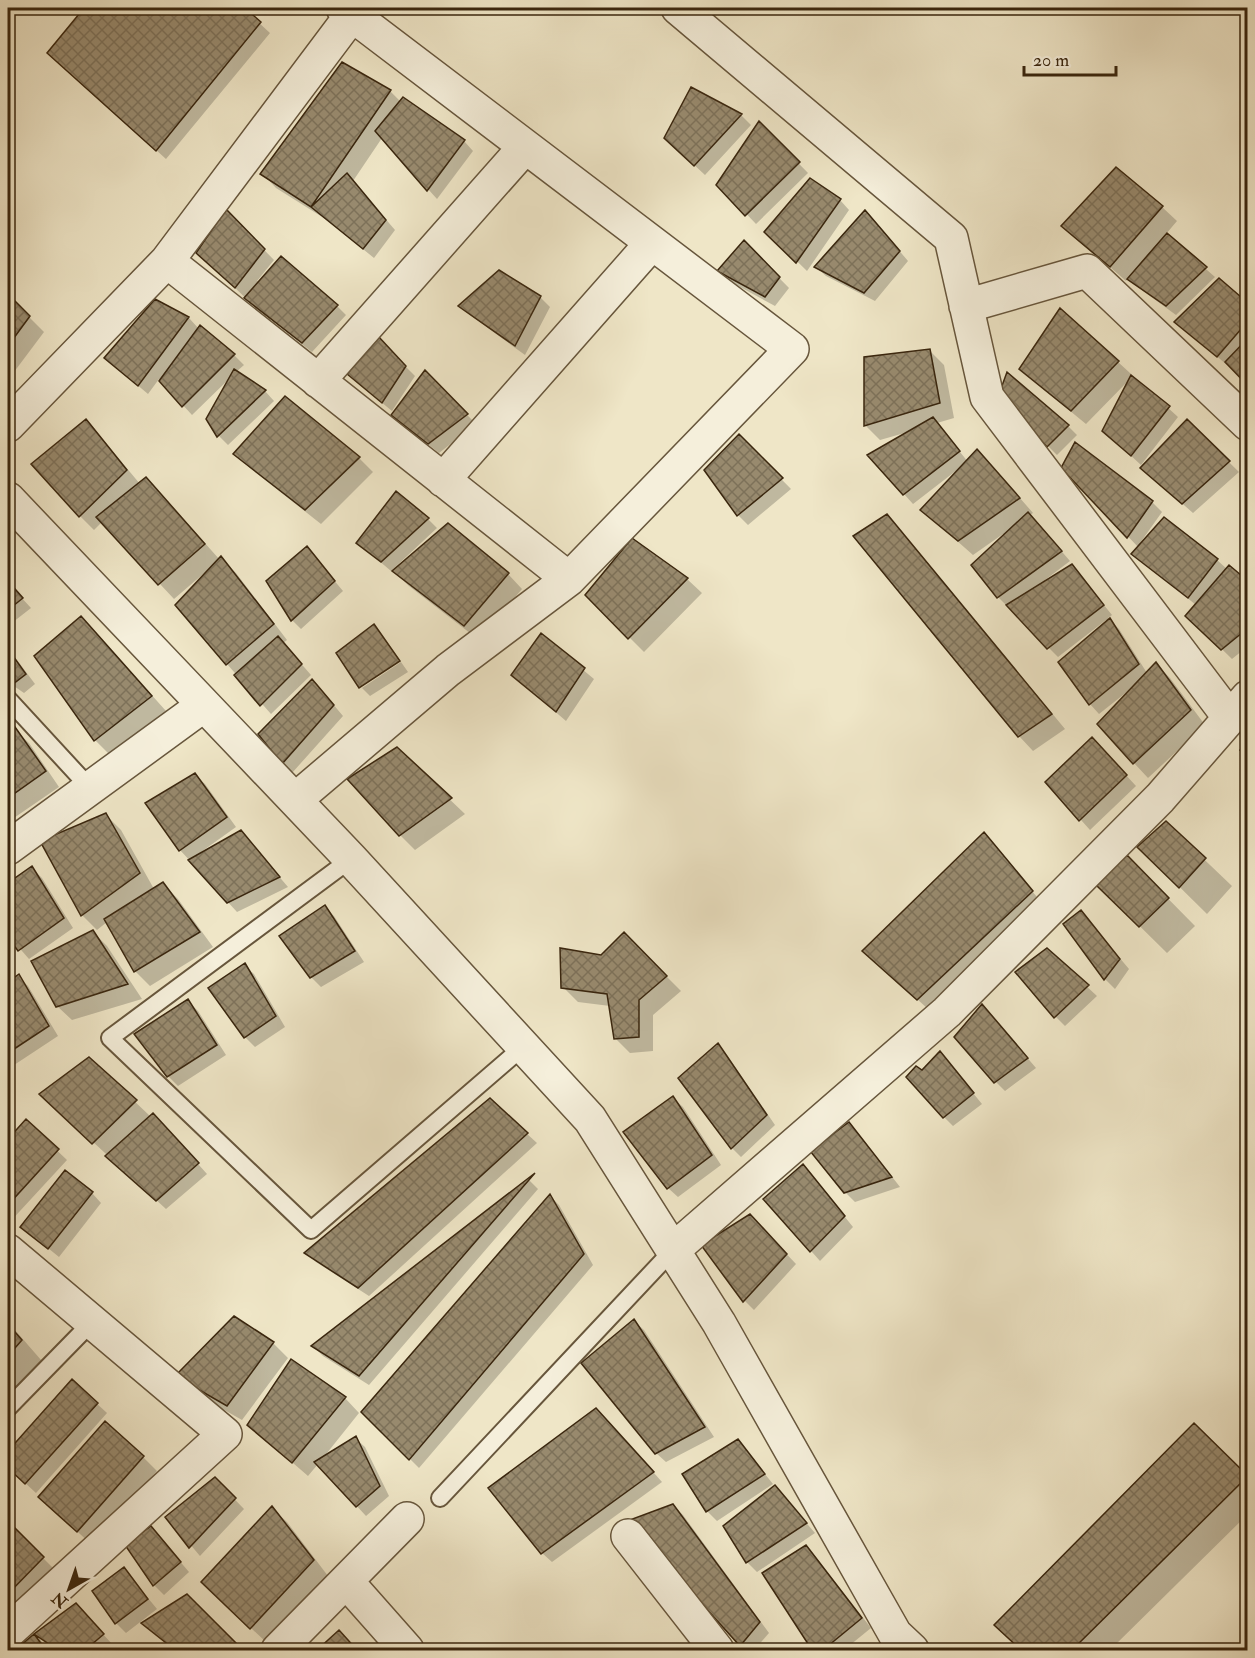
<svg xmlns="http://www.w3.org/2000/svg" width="1255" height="1658" font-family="'IM FELL Double Pica',serif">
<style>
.shadow{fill:#0003}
.building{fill:url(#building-cross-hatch);stroke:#3a260e;stroke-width:1.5}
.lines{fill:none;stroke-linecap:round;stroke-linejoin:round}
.lane-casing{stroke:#67563c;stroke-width:20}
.street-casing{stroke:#67563c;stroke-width:36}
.lane{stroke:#f5efdb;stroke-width:16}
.street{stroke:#f5efdb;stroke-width:33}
</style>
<defs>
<pattern id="building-cross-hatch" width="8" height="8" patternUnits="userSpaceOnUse" patternTransform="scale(1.5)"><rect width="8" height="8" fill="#988a6e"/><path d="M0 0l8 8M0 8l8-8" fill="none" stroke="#7d7159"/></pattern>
</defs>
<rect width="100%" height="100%" fill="#efe6c7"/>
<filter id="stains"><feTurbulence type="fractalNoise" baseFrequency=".00333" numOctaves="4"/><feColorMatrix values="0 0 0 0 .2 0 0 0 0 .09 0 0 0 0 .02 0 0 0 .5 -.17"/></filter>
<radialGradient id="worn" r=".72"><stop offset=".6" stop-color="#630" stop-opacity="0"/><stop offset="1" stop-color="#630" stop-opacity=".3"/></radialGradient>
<path class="shadow" d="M 86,8 L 243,8 L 270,33 L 166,159 L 49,53 Z
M 691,89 L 741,115 L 751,125 L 705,175 L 676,148 Z
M 390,91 L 401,102 L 464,141 L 473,151 L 437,199 L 382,138 L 353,181 L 395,230 L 374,258 L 327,220 L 276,188 L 262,173 Z
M 760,124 L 808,173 L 756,224 L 718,184 Z
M 840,200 L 849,210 L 807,271 L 767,232 Z
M 1162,207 L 1177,221 L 1166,234 L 1215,277 L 1176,315 L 1139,288 L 1128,278 L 1126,281 L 1063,226 Z
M 226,211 L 274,260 L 257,281 L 337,306 L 346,315 L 312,352 L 256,308 L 208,262 Z
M 874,221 L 908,261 L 875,301 L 826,276 L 816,267 Z
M 744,242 L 789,288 L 775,306 L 729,281 L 720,271 Z
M 8,296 L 44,332 L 8,380 Z
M 540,297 L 550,307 L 525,355 L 470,315 L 461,306 Z
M 156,301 L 189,318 L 199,329 L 201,327 L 234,355 L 244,365 L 236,372 L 265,391 L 274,401 L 228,445 L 219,436 L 208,419 L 229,379 L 192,415 L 159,379 L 148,394 L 116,367 Z
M 1248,305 L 1248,384 L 1228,364 L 1227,365 L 1177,322 Z
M 378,339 L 415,376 L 392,411 L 358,383 Z
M 929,350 L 944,365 L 954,418 L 937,423 L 968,462 L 978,451 L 992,466 L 1033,513 L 1030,515 L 1070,561 L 1045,580 L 1046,582 L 1072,566 L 1112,615 L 1108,618 L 1119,629 L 1147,673 L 1156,664 L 1170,678 L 1205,725 L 1148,778 L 1134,763 L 1129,692 L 1128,691 L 1099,714 L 1090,704 L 1108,622 L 1106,620 L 1058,657 L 998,597 L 1003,534 L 973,555 L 922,510 L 958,472 L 957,470 L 913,504 L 904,494 L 908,432 L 880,440 L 866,426 L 866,358 Z
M 1118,362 L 1178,417 L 1141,465 L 1114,440 L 1129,380 L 1086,424 L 1036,383 L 1021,369 Z
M 425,372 L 476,424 L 439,453 L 403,424 Z
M 86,421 L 100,436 L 140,484 L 161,494 L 220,560 L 221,558 L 236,573 L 287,640 L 283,643 L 311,675 L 271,714 L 227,664 L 211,569 L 210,568 L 174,599 L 102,522 L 94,530 L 80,516 Z
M 1187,421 L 1239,472 L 1193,513 L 1152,477 Z
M 1068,426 L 1077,435 L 1057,455 L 1048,446 Z
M 739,436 L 791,489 L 748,525 L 738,515 L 706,470 Z
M 235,454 L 359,458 L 373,472 L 321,524 L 250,468 Z
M 1063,468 L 1152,502 L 1162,512 L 1140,543 L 1142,544 L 1217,560 L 1227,569 L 1248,583 L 1248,646 L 1232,659 L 1187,615 L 1196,605 L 1133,554 L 1139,548 Z
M 887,516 L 901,531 L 1065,729 L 1033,751 L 1019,736 Z
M 428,519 L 437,528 L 391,571 L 358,543 Z
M 632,540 L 687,579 L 702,593 L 644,652 L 587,595 Z
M 307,548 L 343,591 L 301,629 L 292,620 Z
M 394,572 L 508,574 L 522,589 L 479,640 L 409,586 Z
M 8,583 L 31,608 L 8,626 Z
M 374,626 L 383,636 L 400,660 L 360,685 Z
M 96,633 L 166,711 L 110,755 L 95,740 L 36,656 Z
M 541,635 L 594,679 L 566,721 L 523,684 Z
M 8,648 L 35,684 L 24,693 L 8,682 Z
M 401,662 L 408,672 L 370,696 L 362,688 Z
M 322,691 L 343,716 L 292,773 L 283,763 Z
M 14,729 L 29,743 L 59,787 L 8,822 L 8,734 Z
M 397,749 L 465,814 L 415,850 L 400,835 Z
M 1102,749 L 1136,786 L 1090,830 L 1047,782 Z
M 195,775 L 205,784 L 236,827 L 201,852 L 202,854 L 241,832 L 288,887 L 237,912 L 180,850 Z
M 106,815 L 121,830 L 154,889 L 163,884 L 178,899 L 213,947 L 150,986 L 135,971 L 107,922 L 97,930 L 82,915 L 42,842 Z
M 1166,823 L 1232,886 L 1207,914 L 1139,847 Z
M 994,844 L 1041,902 L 928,1009 L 874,960 Z
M 1127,857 L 1195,926 L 1167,953 L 1098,885 Z
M 32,868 L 42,878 L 73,928 L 29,959 L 8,935 L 8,885 Z
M 325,907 L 334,916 L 364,962 L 321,987 L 311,977 Z
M 1081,912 L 1129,969 L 1115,989 L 1105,979 L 1065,925 Z
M 92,931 L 107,946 L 142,999 L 72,1020 L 57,1006 Z
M 624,934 L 681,991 L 653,1015 L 653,1051 L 630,1053 L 616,1039 L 610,1006 L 578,1002 L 563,987 L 602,956 Z
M 1047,950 L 1097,996 L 1065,1026 L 1055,1016 Z
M 244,965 L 254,974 L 285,1027 L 255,1047 L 245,1037 L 210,988 Z
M 18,976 L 28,986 L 58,1036 L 8,1069 L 8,984 Z
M 188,1001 L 198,1011 L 226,1055 L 178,1086 L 168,1076 Z
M 991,1015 L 1036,1068 L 1005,1091 L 996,1082 Z
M 718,1045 L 727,1055 L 775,1125 L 741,1157 L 732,1148 Z
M 940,1053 L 982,1104 L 953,1126 L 944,1117 Z
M 89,1058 L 151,1117 L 163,1125 L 207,1174 L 166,1209 L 56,1108 Z
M 673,1098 L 683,1107 L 721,1165 L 678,1197 L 668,1188 Z
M 490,1100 L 537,1143 L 369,1296 L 316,1262 L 307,1253 Z
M 26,1121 L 67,1160 L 8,1224 L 8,1141 Z
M 849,1124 L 858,1133 L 900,1187 L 855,1202 L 845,1192 Z
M 812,1176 L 853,1227 L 820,1261 L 765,1199 Z
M 528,1179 L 538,1189 L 369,1385 L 323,1356 L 314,1347 Z
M 92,1193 L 101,1203 L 59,1257 L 22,1227 Z
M 550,1196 L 559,1205 L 593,1265 L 419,1468 L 363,1412 Z
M 760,1226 L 796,1264 L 754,1310 L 745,1301 L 703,1245 Z
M 634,1321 L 644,1330 L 714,1437 L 666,1462 L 656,1453 Z
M 8,1322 L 48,1368 L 8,1411 Z
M 273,1343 L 288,1358 L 242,1420 L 191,1391 Z
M 72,1381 L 107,1413 L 36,1493 L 8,1467 L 8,1453 Z
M 345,1398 L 359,1413 L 323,1458 L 355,1438 L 365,1447 L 389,1496 L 366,1516 L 318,1464 L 308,1476 L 249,1425 Z
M 606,1419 L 662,1482 L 552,1562 L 542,1553 Z
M 738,1441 L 773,1484 L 717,1521 L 707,1511 L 684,1474 Z
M 143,1457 L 157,1471 L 92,1545 L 55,1511 Z
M 1248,1476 L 1248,1514 L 1110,1650 L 1022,1650 L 997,1625 Z
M 215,1479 L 244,1509 L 200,1556 L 168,1518 Z
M 784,1497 L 815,1533 L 757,1572 L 747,1562 Z
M 673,1505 L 683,1515 L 769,1633 L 754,1650 L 747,1650 L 741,1645 L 629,1521 Z
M 272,1508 L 287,1522 L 328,1576 L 266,1642 L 218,1597 Z
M 8,1523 L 57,1572 L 8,1623 Z
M 160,1538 L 189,1572 L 164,1595 L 154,1585 L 127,1545 Z
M 806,1546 L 815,1556 L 871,1628 L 844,1650 L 814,1650 L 765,1574 Z
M 124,1569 L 157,1609 L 126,1633 L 116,1623 Z
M 187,1596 L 241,1650 L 175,1650 L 144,1624 Z
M 76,1605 L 113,1645 L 106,1650 L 56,1650 L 40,1639 L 47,1650 L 17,1650 Z
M 339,1632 L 356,1650 L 319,1650 Z"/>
<path class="building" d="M 84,8 L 245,8 L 261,22 L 156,151 L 47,53 Z
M 342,62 L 391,90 L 311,207 L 260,174 Z
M 691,87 L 742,114 L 694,166 L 664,138 Z
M 403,97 L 465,140 L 427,191 L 375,131 Z
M 759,121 L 800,162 L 745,216 L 716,185 Z
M 1116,167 L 1163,206 L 1110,267 L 1061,226 Z
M 347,173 L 386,220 L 363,249 L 311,207 Z
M 810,178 L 841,199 L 796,263 L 764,232 Z
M 226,209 L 265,249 L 235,288 L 196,253 Z
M 865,210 L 900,251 L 864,293 L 814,267 Z
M 1167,233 L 1207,267 L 1166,306 L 1127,279 Z
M 744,240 L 780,277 L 765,297 L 717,271 Z
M 281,256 L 338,305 L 302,343 L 244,298 Z
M 499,270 L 541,296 L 515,346 L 458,306 Z
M 1219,278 L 1248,303 L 1248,321 L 1217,357 L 1174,322 Z
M 8,294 L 30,316 L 8,346 Z
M 155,299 L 189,317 L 138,386 L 104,358 Z
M 1060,308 L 1119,361 L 1071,411 L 1019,369 Z
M 200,325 L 235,354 L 182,407 L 159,381 Z
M 378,336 L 406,366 L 382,403 L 347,374 Z
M 1248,338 L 1248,386 L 1225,362 Z
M 930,349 L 940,403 L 864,426 L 864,357 Z
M 234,369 L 266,390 L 217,437 L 206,419 Z
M 425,370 L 468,414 L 428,444 L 391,415 Z
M 1007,372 L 1069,425 L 1047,447 L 999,394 Z
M 1131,375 L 1170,406 L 1131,456 L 1102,431 Z
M 285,396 L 360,457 L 305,510 L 233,454 Z
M 933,417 L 960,451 L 903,495 L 867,455 Z
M 86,419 L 127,470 L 79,517 L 31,464 Z
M 1187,419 L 1230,461 L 1182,504 L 1140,468 Z
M 739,434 L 783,478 L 737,516 L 704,470 Z
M 1075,442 L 1153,501 L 1127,538 L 1061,468 Z
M 977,449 L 1020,498 L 958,541 L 920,510 Z
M 146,477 L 205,544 L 158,585 L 96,517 Z
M 396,491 L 429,518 L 381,562 L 356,543 Z
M 1028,512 L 1062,551 L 997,598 L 971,565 Z
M 887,514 L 1052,714 L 1018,737 L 853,536 Z
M 1164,517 L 1218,559 L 1188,598 L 1131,554 Z
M 448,523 L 509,573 L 464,626 L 392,571 Z
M 632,538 L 688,578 L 628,639 L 585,595 Z
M 307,546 L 335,581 L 291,621 L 266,581 Z
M 221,556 L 274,624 L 226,665 L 175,605 Z
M 1072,564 L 1104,605 L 1047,649 L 1006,605 Z
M 1229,565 L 1248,581 L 1248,628 L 1221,650 L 1185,616 Z
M 8,581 L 23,598 L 8,610 Z
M 81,616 L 152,696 L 94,741 L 34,656 Z
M 1110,618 L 1139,664 L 1089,705 L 1058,662 Z
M 374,624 L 400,661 L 359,688 L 336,653 Z
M 541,633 L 585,668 L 556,712 L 511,675 Z
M 278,636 L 302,664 L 260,706 L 234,675 Z
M 8,649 L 26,674 L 13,684 L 8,681 Z
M 1156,662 L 1191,710 L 1133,764 L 1097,724 Z
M 312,679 L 334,705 L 282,764 L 258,734 Z
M 15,727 L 46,771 L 8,798 L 8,732 Z
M 1092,737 L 1127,775 L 1079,821 L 1045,782 Z
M 1248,740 L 1248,756 L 1240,750 Z
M 397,747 L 452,798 L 399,836 L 347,779 Z
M 195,773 L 227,817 L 179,851 L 145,803 Z
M 106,813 L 140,873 L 81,916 L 40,841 Z
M 1166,821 L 1206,858 L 1179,888 L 1137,847 Z
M 241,830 L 280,877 L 227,903 L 188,860 Z
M 984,832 L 1033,891 L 917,1000 L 862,951 Z
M 1127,855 L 1169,898 L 1139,927 L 1096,885 Z
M 32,866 L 64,918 L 18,951 L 8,937 L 8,883 Z
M 163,882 L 200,932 L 134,972 L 104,919 Z
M 325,905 L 355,951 L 310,978 L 279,936 Z
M 1081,910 L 1120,959 L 1104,980 L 1063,924 Z
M 93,930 L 128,984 L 56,1007 L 31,961 Z
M 624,932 L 667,976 L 639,1000 L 639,1037 L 614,1039 L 607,994 L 561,988 L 560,948 L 601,955 Z
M 1047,948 L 1089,985 L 1054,1018 L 1015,972 Z
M 245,963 L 276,1016 L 244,1038 L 208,988 Z
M 19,974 L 49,1026 L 8,1053 L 8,982 Z
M 188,999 L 217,1045 L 167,1077 L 134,1034 Z
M 982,1004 L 1028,1058 L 994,1083 L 954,1037 Z
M 718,1043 L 767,1115 L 731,1149 L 678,1078 Z
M 940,1051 L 974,1093 L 943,1118 L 906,1077 L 916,1066 L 922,1070 Z
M 89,1057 L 137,1100 L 92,1144 L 39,1094 Z
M 673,1096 L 712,1155 L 667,1189 L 623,1132 Z
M 490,1098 L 528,1133 L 358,1288 L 304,1253 Z
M 153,1113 L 199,1163 L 156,1201 L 105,1156 Z
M 26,1119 L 59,1149 L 8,1205 L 8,1139 Z
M 849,1122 L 892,1177 L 844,1193 L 810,1151 Z
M 803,1164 L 845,1216 L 810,1252 L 763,1199 Z
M 65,1170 L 93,1192 L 48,1249 L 20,1227 Z
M 535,1173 L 359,1376 L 311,1346 Z
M 550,1194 L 584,1254 L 409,1460 L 361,1412 Z
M 750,1214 L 787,1254 L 743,1302 L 701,1245 Z
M 234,1316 L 274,1342 L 227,1406 L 175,1376 Z
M 634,1319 L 705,1427 L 655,1454 L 581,1363 Z
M 8,1324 L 22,1340 L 8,1356 Z
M 291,1359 L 346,1397 L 292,1463 L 247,1425 Z
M 72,1379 L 98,1403 L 25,1484 L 8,1468 L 8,1451 Z
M 596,1408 L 654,1472 L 541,1554 L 488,1488 Z
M 105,1421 L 144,1456 L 77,1532 L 38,1497 Z
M 1194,1423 L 1248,1476 L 1072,1650 L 1021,1650 L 994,1625 Z
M 356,1436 L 380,1486 L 356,1507 L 314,1462 Z
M 738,1439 L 765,1474 L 706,1512 L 682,1474 Z
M 215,1477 L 236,1498 L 189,1548 L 165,1517 Z
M 775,1485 L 807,1523 L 746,1563 L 723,1526 Z
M 673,1504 L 760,1622 L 740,1646 L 627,1521 Z
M 272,1506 L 314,1560 L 250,1629 L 201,1582 Z
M 8,1521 L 44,1557 L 8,1594 Z
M 151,1526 L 181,1562 L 153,1586 L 125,1545 Z
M 806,1545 L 862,1618 L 823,1650 L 812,1650 L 762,1573 Z
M 124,1567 L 148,1599 L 115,1624 L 92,1591 Z
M 187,1594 L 237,1644 L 230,1650 L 175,1650 L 141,1623 Z
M 76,1603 L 104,1634 L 85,1650 L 58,1650 L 34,1634 Z
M 339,1630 L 357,1650 L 317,1650 Z
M 34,1634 L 46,1650 L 15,1650 Z"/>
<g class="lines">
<g class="lane-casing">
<path id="lane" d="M 8,699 L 90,788
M 351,859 L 110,1038 L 311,1230 L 524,1046
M 8,1408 L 92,1322
M 440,1498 L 673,1250"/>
</g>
<g class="street-casing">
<path id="street" d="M 678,8 L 951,238 L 987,397 L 1230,718
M 167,261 L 569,579
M 966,306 L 1087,271 L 1248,424
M 318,381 L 525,147
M 8,425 L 167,261 L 357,8
M 443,480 L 652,243
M 8,499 L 351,859 L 590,1119 L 719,1323 L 895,1634 L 912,1650
M 295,800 L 448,670 L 569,579 L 792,349 L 343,8
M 8,848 L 204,705
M 673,1250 L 947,1012 L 1160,798 L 1248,697
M 8,1251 L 225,1434 L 8,1632
M 628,1536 L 717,1650
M 346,1581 L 407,1650
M 278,1650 L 407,1519"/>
</g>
<use href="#lane" class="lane"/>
<use href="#street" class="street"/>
</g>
<rect width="1255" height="1658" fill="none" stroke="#efe6c7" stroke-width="30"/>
<rect x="9" y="9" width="1237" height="1640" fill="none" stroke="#3a260e" stroke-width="3"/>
<rect x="15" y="15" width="1225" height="1628" fill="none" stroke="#3a260e" stroke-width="1.5"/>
<g transform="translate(69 1589) rotate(220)" stroke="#f5efdb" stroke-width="4.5" paint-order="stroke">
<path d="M0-4.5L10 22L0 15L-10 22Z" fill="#3a260e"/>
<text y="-9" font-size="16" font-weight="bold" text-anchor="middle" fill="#3a260e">N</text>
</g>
<path d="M1024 66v9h92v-9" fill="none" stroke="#3a260e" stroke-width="3"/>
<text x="1033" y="66" font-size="18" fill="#3a260e" stroke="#f5efdb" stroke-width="4.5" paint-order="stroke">20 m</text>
<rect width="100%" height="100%" filter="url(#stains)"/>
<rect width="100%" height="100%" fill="url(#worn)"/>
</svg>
